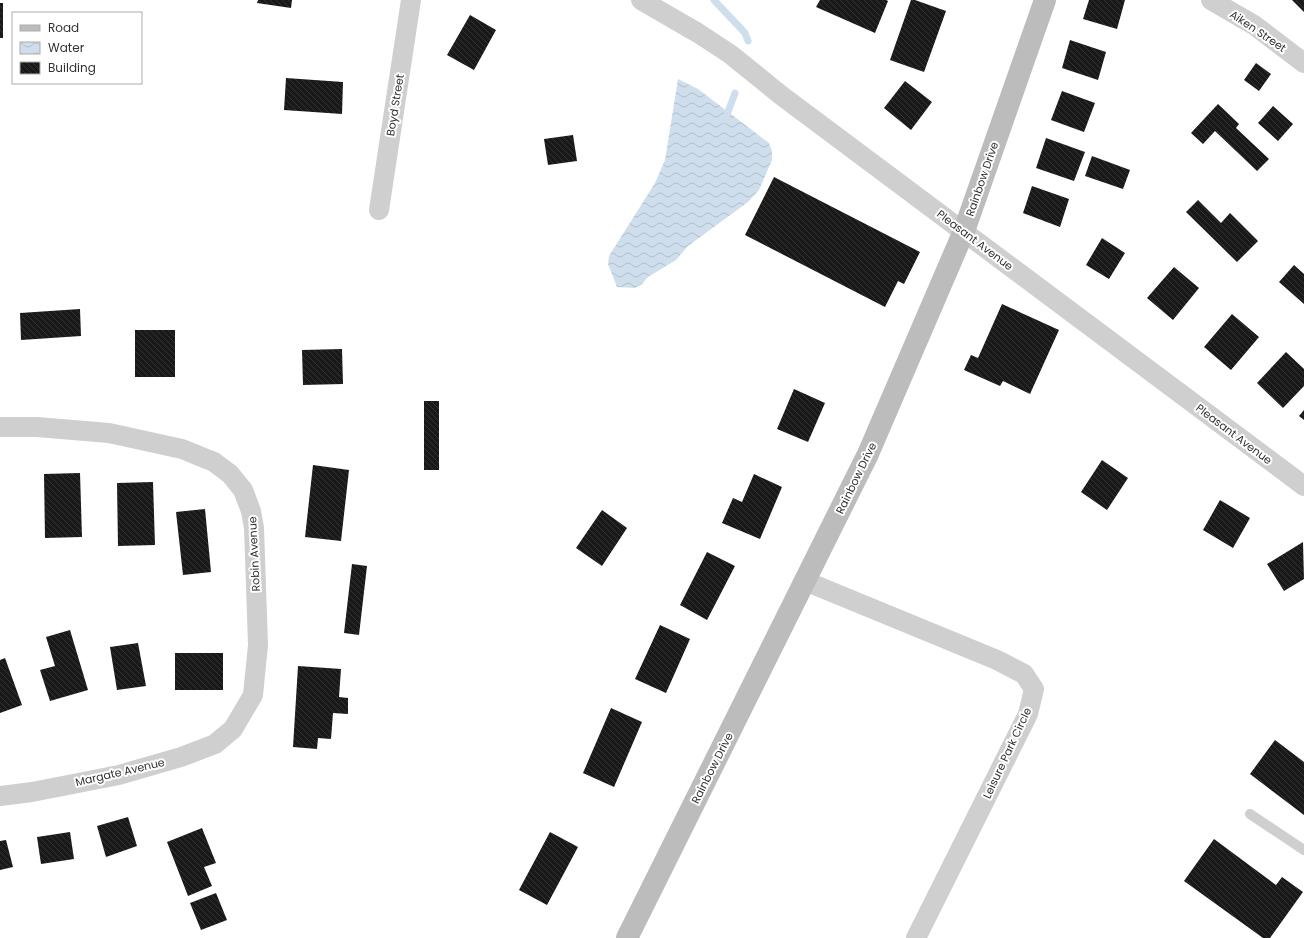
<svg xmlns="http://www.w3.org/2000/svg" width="1304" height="938" font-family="Poppins,sans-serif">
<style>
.water{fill:url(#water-waves)}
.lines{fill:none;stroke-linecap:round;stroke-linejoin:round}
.stream{stroke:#cedeec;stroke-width:7}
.building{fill:url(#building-back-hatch)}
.service{stroke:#cfcfcf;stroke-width:10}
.minor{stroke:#cfcfcf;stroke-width:20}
.secondary{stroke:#bcbcbc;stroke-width:22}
.labels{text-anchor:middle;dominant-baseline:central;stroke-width:4;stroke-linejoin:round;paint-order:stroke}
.street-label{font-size:11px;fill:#323232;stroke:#fff}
</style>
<defs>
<pattern id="water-waves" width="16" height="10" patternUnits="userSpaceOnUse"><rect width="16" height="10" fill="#cedeec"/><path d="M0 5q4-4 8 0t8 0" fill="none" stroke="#b1bfcb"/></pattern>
<pattern id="building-back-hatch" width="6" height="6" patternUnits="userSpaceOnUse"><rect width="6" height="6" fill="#191919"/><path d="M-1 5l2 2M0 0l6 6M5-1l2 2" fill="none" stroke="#323232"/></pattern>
</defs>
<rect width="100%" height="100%" fill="#fff"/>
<path class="water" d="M 678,79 L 698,89 L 769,143 L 772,151 L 772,160 L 759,190 L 748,202 L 688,246 L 676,260 L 648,277 L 642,284 L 635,288 L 617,287 L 608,264 L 609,256 L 655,183 L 665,160 Z"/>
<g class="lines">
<path class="stream" d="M 714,0 L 745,33 L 748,41
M 725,120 L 735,93"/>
</g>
<path class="building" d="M 258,0 L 292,0 L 291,8 L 257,3 Z
M 820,0 L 886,0 L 888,1 L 875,33 L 816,7 Z
M 911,0 L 915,0 L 946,11 L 924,72 L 890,60 Z
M 1089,0 L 1125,0 L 1117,29 L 1083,19 Z
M 1292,0 L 1304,0 L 1304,12 Z
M 0,3 L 3,3 L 3,38 L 0,38 Z
M 470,15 L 496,30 L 474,70 L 447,55 Z
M 1070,40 L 1106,52 L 1098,80 L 1062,68 Z
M 1256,63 L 1271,74 L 1259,91 L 1244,80 Z
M 286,78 L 343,82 L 342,114 L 284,110 Z
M 905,81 L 932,102 L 911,130 L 884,108 Z
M 1062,91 L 1095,103 L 1084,132 L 1051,120 Z
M 1218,104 L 1239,124 L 1236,128 L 1269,159 L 1257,171 L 1215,131 L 1203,144 L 1191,133 Z
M 1273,106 L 1293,124 L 1278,141 L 1258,123 Z
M 573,135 L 577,161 L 548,165 L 544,139 Z
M 1046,138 L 1085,152 L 1074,181 L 1036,168 Z
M 1092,156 L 1130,170 L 1123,189 L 1085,176 Z
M 774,177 L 920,252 L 904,284 L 898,281 L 885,307 L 745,235 Z
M 1032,186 L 1069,199 L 1060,227 L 1023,213 Z
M 1198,200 L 1221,223 L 1230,213 L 1258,241 L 1237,262 L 1186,212 Z
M 1102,238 L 1125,253 L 1109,279 L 1086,265 Z
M 1294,265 L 1304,274 L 1304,304 L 1279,282 Z
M 1174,267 L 1199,288 L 1173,320 L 1147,298 Z
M 1002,304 L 1059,330 L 1030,394 L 1003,381 L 1000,386 L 964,370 L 971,355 L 978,358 Z
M 80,309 L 81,336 L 21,340 L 20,313 Z
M 1232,314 L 1259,337 L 1231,370 L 1204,347 Z
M 135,330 L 175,330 L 175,377 L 135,377 Z
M 342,349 L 343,384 L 303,385 L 302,350 Z
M 1286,352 L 1304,369 L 1304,386 L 1283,408 L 1257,383 Z
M 794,389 L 825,403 L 808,442 L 777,429 Z
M 424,401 L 439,401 L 439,470 L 424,470 Z
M 1304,410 L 1304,420 L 1299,416 Z
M 1102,460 L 1128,478 L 1107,510 L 1081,492 Z
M 313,465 L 349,470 L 341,541 L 305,537 Z
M 80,473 L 82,537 L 45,538 L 44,474 Z
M 754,474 L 782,487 L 760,539 L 722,523 L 733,498 L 742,502 Z
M 153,482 L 155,545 L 118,546 L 117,483 Z
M 1220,500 L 1250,518 L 1233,548 L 1203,530 Z
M 205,509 L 211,572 L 183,575 L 176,512 Z
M 602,510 L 627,528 L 602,566 L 576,548 Z
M 1303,542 L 1304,579 L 1284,591 L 1267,564 Z
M 707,552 L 735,566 L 707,620 L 680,605 Z
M 352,564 L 367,566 L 359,635 L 344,633 Z
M 660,625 L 690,639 L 666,693 L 635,679 Z
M 70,630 L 88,690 L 50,701 L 40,670 L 55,666 L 46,637 Z
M 138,643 L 146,686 L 117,690 L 110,647 Z
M 175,653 L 223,653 L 223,690 L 175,690 Z
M 5,658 L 22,705 L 0,713 L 0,660 Z
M 298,666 L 341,669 L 339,697 L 348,698 L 348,714 L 333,713 L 331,739 L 318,738 L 317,749 L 293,747 Z
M 611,708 L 642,722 L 614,787 L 583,773 Z
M 1275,740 L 1304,762 L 1304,815 L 1250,774 Z
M 128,817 L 137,846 L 106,857 L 97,826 Z
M 202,828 L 216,863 L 204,867 L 212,886 L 188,896 L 167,842 Z
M 70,832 L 74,859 L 41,864 L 37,837 Z
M 550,832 L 578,847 L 547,905 L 519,890 Z
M 1214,839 L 1276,885 L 1282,877 L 1303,892 L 1270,938 L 1263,938 L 1184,881 Z
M 6,840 L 13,867 L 0,870 L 0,841 Z
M 216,893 L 227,920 L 201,930 L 190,903 Z"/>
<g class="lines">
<path class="service" d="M 1250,814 L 1304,850"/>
<path class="minor" d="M 641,0 L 698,33 L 730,54 L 782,96 L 1304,486
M 1211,0 L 1254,25 L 1304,63
M 379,210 L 411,0
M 0,427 L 37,427 L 109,433 L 182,449 L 214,462 L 230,474 L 243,490 L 251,511 L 254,528 L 258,645 L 253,695 L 233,729 L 215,744 L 181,757 L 119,775 L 32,792 L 0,796
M 805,581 L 997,660 L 1024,674 L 1034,689 L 1028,714 L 916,938"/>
<path class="secondary" d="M 627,938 L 868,454 L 964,231 L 1045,0"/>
</g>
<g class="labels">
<g class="street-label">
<text transform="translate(1258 31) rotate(34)">Aiken Street</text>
<text transform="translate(395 105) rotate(-81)">Boyd Street</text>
<text transform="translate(982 179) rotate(-71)">Rainbow Drive</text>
<text transform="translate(975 240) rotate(37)">Pleasant Avenue</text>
<text transform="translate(1234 434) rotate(37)">Pleasant Avenue</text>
<text transform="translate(856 478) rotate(-64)">Rainbow Drive</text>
<text transform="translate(254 554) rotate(-93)">Robin Avenue</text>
<text transform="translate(1007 753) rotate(-65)">Leisure Park Circle</text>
<text transform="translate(712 768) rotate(-63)">Rainbow Drive</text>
<text transform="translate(120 772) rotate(-13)">Margate Avenue</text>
</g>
</g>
<rect x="12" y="12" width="130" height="72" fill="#ffffff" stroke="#adadad"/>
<rect x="20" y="25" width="20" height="6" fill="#bcbcbc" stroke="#adadad"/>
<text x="48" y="32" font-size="12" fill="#323232">Road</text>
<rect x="20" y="42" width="20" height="12" fill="url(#water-waves)" stroke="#adadad"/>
<text x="48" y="52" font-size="12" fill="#323232">Water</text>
<rect x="20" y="62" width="20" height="12" fill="url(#building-back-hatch)" stroke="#adadad"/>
<text x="48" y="72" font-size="12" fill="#323232">Building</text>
</svg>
